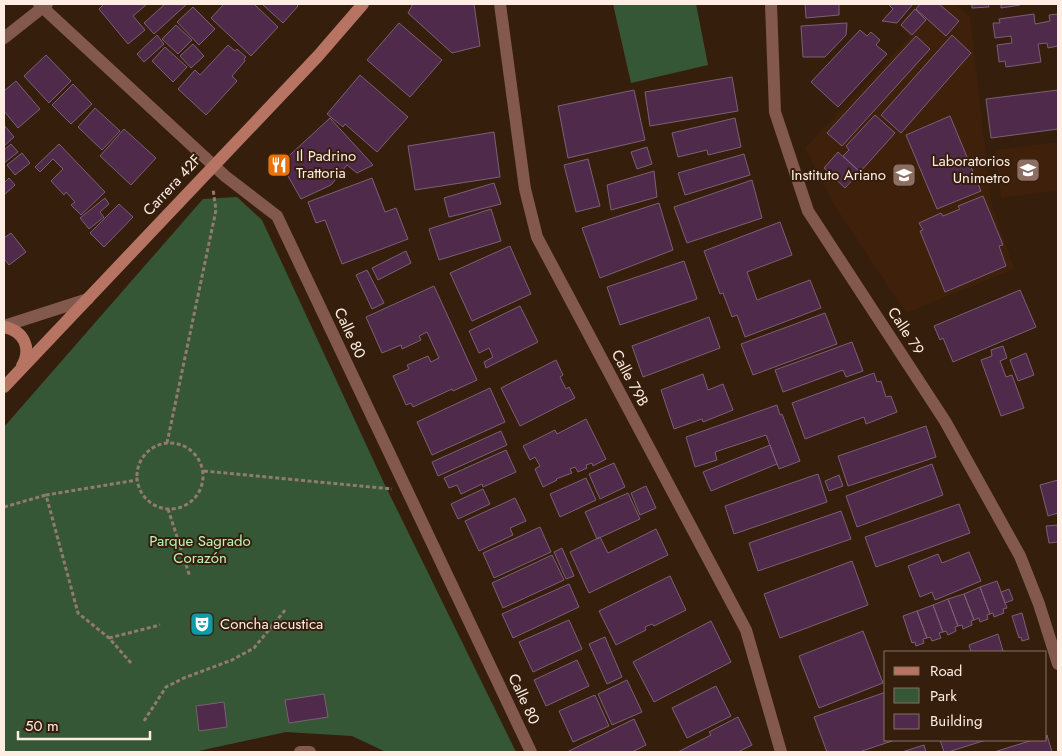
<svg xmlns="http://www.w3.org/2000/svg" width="1062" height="756" font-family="Jost,sans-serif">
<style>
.built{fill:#3f210b}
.green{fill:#355735}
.building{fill:#4f2a4a;stroke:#7a6076}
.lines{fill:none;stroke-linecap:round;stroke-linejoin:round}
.path{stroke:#907b6c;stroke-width:3;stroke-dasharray:4 2.5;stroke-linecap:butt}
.minor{stroke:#83584d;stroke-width:12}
.secondary{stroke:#b87463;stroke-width:12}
.labels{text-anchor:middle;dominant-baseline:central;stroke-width:4;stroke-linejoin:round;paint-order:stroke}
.poi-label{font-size:15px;fill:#feede2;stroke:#361e0d;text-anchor:start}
.street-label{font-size:15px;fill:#feede2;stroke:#361e0d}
.park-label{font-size:15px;fill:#baf6b9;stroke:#361e0d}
</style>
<rect width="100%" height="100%" fill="#361e0d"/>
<path class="built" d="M 916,4 L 954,4 L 970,17 L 991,202 L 1014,269 L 906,313 L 835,206 L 805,148 L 910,37 L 898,25 Z
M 1058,142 L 1058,190 L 1001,198 L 995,150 Z"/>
<path class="green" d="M 613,4 L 696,4 L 708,65 L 631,83 Z
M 237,197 L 262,220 L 383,481 L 516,752 L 386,752 L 352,736 L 286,732 L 194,752 L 4,752 L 4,427 L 203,199 Z"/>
<path class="building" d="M 104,4 L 147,4 L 133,16 L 145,30 L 128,44 L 99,9 Z
M 165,4 L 187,4 L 154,34 L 144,23 Z
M 224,4 L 254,4 L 278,27 L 251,56 L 211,18 Z
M 262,4 L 296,4 L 298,6 L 283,23 Z
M 413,4 L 474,4 L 480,46 L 452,53 L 408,13 Z
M 805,4 L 839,4 L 839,15 L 806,18 Z
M 888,4 L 913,4 L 897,23 L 882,21 L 893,9 Z
M 920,4 L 939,4 L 959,21 L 946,36 L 916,9 Z
M 972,4 L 988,4 L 989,7 L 972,8 Z
M 1001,4 L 1019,4 L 1020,5 L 1001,8 Z
M 193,7 L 215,29 L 199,45 L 177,22 Z
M 915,9 L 926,20 L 912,35 L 901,25 Z
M 1034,14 L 1035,24 L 1050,21 L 1049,15 L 1058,14 L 1058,46 L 1048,48 L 1047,43 L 1038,44 L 1041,62 L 1006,67 L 1005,61 L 999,62 L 997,45 L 1012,43 L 1011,36 L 995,38 L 993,23 L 1000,23 L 999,19 Z
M 399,23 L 442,60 L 410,97 L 367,60 Z
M 847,23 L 846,35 L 825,57 L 803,57 L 801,26 Z
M 176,25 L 192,40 L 178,54 L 162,39 Z
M 860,30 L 867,36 L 871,32 L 880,40 L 876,45 L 887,54 L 838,107 L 811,82 Z
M 157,35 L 164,44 L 144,62 L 137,54 Z
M 952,35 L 971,53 L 901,133 L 881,115 Z
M 916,36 L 930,49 L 842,146 L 827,133 Z
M 193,44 L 204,56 L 191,68 L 180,56 Z
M 228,45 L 235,51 L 237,49 L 246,57 L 244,59 L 245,61 L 232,76 L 237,81 L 206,115 L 178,89 L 195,70 L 200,75 Z
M 165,47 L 187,67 L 173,82 L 152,61 Z
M 46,55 L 71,81 L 49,103 L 24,76 Z
M 360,75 L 408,117 L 377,152 L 345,124 L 343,127 L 327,114 Z
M 732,77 L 738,111 L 650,126 L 645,92 Z
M 16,81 L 40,109 L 18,128 L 4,111 L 4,91 Z
M 73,84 L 92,104 L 71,124 L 52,105 Z
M 634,90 L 645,140 L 568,158 L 558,106 Z
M 1058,90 L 1058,129 L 991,138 L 986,99 Z
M 95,108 L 120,131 L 102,150 L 78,127 Z
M 875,115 L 895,133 L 860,172 L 843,156 L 849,150 L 846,146 Z
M 950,116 L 981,191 L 937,209 L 906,135 Z
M 330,118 L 373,165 L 357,173 L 347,165 L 331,185 L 301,199 L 288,176 L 279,165 Z
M 735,118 L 741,147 L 708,155 L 707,150 L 678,157 L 672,133 Z
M 4,125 L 14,137 L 4,146 Z
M 124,129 L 156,158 L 131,185 L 100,156 Z
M 494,132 L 500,177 L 415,190 L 408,146 Z
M 11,144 L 18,152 L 4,163 L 4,150 Z
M 59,144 L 105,192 L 81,215 L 71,205 L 75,202 L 66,192 L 64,195 L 51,181 L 63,169 L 53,159 L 40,172 L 35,167 Z
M 647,147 L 652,164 L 637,169 L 631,152 Z
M 838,152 L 860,172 L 845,188 L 824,168 Z
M 22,153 L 30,163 L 15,175 L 7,165 Z
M 744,154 L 750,175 L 685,195 L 678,173 Z
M 588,159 L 600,206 L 576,212 L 564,165 Z
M 654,171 L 657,197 L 611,210 L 607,185 Z
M 9,178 L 15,185 L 4,195 L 4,183 Z
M 372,178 L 385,212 L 396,208 L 408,239 L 342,264 L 325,220 L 316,223 L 308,202 Z
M 752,180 L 762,218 L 687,243 L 674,207 Z
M 494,183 L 501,204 L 449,217 L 444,198 Z
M 983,196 L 1003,245 L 999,246 L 1006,266 L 945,292 L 920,231 L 923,230 L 919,223 L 941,213 L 943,216 L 960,209 L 958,206 Z
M 105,198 L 109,204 L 100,212 L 104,217 L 89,229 L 80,218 Z
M 659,203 L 673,250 L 600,278 L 582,228 Z
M 119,204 L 133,217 L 104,247 L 90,233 Z
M 491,209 L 501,241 L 439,260 L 429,229 Z
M 780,222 L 792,255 L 747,272 L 757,300 L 810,280 L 821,308 L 745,337 L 737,315 L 732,317 L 723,293 L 720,294 L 704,251 Z
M 11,233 L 26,252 L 9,265 L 5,260 L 4,261 L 4,238 Z
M 510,246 L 531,294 L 472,321 L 450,273 Z
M 406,251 L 411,263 L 378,280 L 372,268 Z
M 684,261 L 697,299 L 620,325 L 607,287 Z
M 367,270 L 384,303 L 372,309 L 356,275 Z
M 434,286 L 477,380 L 453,391 L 452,389 L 413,407 L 411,403 L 406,405 L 393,376 L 409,369 L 407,365 L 428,356 L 431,362 L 439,358 L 427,332 L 419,336 L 421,340 L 402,349 L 401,345 L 382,353 L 366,317 Z
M 1020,290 L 1036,327 L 953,362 L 943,338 L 940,340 L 934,326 Z
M 520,306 L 538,342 L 486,368 L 484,362 L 493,357 L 489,348 L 479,353 L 469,331 Z
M 825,313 L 837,344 L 753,375 L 741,344 Z
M 709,317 L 720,348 L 643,377 L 632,346 Z
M 852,342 L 863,371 L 846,377 L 843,370 L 783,392 L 775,370 Z
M 1003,346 L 1007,358 L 1000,361 L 1006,377 L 1012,375 L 1024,408 L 1001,416 L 981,360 L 992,356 L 991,350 Z
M 1026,353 L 1034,375 L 1018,381 L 1010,360 Z
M 556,360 L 563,375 L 560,377 L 566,389 L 569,387 L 575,398 L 520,426 L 501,388 Z
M 874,373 L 877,382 L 881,381 L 886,397 L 891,396 L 897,412 L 866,424 L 864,417 L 805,439 L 792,403 Z
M 703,374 L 708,390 L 723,384 L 733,410 L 703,422 L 702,419 L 674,429 L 661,390 Z
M 490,388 L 505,422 L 432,455 L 417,422 Z
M 777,405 L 780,415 L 782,414 L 800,461 L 779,469 L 766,435 L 715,452 L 717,460 L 695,467 L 686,437 Z
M 586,419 L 606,459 L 593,466 L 592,463 L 586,465 L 587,468 L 578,472 L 575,467 L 570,469 L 572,473 L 556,479 L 557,480 L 543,487 L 535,469 L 540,466 L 535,457 L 530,460 L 523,446 L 555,430 L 557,434 Z
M 926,426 L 936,457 L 848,486 L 838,456 Z
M 501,431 L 507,445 L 438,476 L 432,462 Z
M 770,445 L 777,464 L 711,491 L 703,472 Z
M 506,450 L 516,472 L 483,487 L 482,484 L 461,494 L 457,485 L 449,488 L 444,478 Z
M 614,463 L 625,487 L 600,499 L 589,474 Z
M 932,464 L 943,495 L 857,527 L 846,496 Z
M 818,474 L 827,502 L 734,534 L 725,506 Z
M 839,475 L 843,486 L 829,491 L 825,481 Z
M 586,478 L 596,500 L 560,517 L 550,494 Z
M 1058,480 L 1058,513 L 1048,516 L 1040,485 Z
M 646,486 L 656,508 L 640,515 L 631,493 Z
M 483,489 L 490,504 L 458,519 L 451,504 Z
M 628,493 L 640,519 L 597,539 L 585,512 Z
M 515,498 L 526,521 L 510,528 L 513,535 L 479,551 L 465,521 Z
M 959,504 L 970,533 L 876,567 L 865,537 Z
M 841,511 L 851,539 L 758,571 L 749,543 Z
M 1058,525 L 1058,542 L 1049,543 L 1046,526 Z
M 540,527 L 551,552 L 494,578 L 483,553 Z
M 656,529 L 668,555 L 589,593 L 570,552 L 600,537 L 608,553 Z
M 562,548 L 574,576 L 566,579 L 554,552 Z
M 969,552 L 981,581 L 935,600 L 932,592 L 920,597 L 908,566 L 938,554 L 942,563 Z
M 552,555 L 564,580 L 503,608 L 492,583 Z
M 852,561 L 868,605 L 780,638 L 764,594 Z
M 670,576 L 686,610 L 654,626 L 652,624 L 645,627 L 646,630 L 616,645 L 599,611 Z
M 997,581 L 1007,608 L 1003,609 L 1004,613 L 994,617 L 993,613 L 990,614 L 980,587 Z
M 569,584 L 579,607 L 513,638 L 502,614 Z
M 980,587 L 990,614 L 987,615 L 988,619 L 980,622 L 979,618 L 974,620 L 964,594 Z
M 1009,589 L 1013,600 L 1005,603 L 1001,592 Z
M 964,594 L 974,620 L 971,621 L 972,625 L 963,629 L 962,625 L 958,626 L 948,599 Z
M 948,599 L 958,626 L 955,627 L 956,631 L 948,635 L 946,631 L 943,632 L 933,605 Z
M 933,605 L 943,632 L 939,633 L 941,638 L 932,641 L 930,637 L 927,638 L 917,611 Z
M 917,611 L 927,638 L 923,639 L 924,643 L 916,646 L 915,642 L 912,643 L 903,616 Z
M 1022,613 L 1029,639 L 1022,641 L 1021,637 L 1019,638 L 1012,616 Z
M 569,620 L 582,649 L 533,672 L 519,642 Z
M 711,621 L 731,662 L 654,702 L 633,662 Z
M 863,631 L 883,683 L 819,708 L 799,656 Z
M 998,634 L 1003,651 L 999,652 L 971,652 L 969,645 Z
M 605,637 L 622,677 L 607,684 L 589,644 Z
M 577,660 L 589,686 L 546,706 L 534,680 Z
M 627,680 L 642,712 L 612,725 L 598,694 Z
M 716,686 L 731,716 L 687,738 L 672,708 Z
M 886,692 L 886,740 L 895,740 L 859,752 L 827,752 L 814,717 Z
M 324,694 L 328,717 L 289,723 L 285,700 Z
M 595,695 L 609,726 L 573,742 L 559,711 Z
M 224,702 L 227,727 L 199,731 L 196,706 Z
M 738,717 L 752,745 L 738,752 L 678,752 L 711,735 L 709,732 Z
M 634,719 L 646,745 L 632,752 L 567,752 Z
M 1047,735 L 1052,752 L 994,752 L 1033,740 L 1046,740 Z
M 940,740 L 986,740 L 948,752 L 944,752 Z
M 924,745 L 926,752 L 902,752 Z"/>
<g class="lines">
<path class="path" d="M137 476a33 33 0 1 1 66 0a33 33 0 1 1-66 0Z
M 167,443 L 216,210 L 213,189
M 204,471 L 392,489
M 4,507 L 46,495
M 168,509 L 190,577
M 109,638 L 160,625
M 131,663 L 109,638 L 78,613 L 46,495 L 137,480
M 144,721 L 166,687 L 184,678 L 232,660 L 254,648 L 286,609"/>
<path class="minor" d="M 39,4 L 225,176 L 277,216 L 531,752
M 500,4 L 525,189 L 537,237 L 746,630 L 781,752
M 771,4 L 775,112 L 808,211 L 945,421 L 1020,556 L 1039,604 L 1058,664
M 4,38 L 47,4
M 4,326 L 88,299
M 300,752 L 310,752"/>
<path class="secondary" d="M 4,327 C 24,331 32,348 22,366
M 4,387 L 318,56 L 363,4"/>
</g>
<defs>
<g id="restaurant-square" transform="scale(1.25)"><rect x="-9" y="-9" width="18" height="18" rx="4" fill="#e8710a" stroke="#361e0d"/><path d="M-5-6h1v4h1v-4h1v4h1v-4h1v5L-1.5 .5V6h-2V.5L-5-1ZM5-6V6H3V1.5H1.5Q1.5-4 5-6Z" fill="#fff"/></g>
<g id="university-square" transform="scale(1.25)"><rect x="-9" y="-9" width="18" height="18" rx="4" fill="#8d6e63" stroke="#361e0d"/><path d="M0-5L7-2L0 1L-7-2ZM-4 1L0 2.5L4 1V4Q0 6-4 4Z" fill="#fff"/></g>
<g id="school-square" transform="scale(1.25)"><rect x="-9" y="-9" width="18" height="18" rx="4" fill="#8d6e63" stroke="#361e0d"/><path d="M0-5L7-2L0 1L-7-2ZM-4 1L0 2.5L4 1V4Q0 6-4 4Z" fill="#fff"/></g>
<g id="theatre-square" transform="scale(1.25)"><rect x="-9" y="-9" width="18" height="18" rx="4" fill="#0f9aa8" stroke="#361e0d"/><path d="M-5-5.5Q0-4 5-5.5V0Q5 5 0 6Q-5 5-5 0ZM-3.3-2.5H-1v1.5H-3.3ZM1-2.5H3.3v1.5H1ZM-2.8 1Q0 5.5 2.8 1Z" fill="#fff"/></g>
</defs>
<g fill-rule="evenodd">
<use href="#restaurant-square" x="279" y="165"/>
<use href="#university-square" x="1028" y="170"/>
<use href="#school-square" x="904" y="175"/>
<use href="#theatre-square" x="202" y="624"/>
</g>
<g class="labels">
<g class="poi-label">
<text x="296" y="156">Il Padrino<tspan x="296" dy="17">Trattoria</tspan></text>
<text x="1010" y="161" text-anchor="end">Laboratorios<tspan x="1010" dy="17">Unimetro</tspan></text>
<text x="886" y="175" text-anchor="end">Instituto Ariano</text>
<text x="220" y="624">Concha acustica</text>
</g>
<g class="street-label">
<text transform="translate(172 185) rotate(-47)">Carrera 42F</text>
<text transform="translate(906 331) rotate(57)">Calle 79</text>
<text transform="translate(350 333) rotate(65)">Calle 80</text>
<text transform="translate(630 378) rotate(62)">Calle 79B</text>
<text transform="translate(524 699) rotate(65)">Calle 80</text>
</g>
<g class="park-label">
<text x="200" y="541">Parque Sagrado<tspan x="200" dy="17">Corazón</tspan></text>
</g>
</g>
<rect width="1062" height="756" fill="none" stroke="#feede2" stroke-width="10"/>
<rect x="884" y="651" width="162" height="90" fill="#361e0d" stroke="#867162"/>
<rect x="894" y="667" width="25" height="8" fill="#b87463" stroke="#867162"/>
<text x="930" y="676" font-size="15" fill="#feede2">Road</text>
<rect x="894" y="688" width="25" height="15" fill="#355735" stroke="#867162"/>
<text x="930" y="701" font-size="15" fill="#feede2">Park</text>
<rect x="894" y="714" width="25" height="15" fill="#4f2a4a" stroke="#867162"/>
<text x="930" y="726" font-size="15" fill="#feede2">Building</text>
<path d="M18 731v8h132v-8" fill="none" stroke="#feede2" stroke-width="2.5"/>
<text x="25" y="731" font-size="15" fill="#feede2" stroke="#361e0d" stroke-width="4" paint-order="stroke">50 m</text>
</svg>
